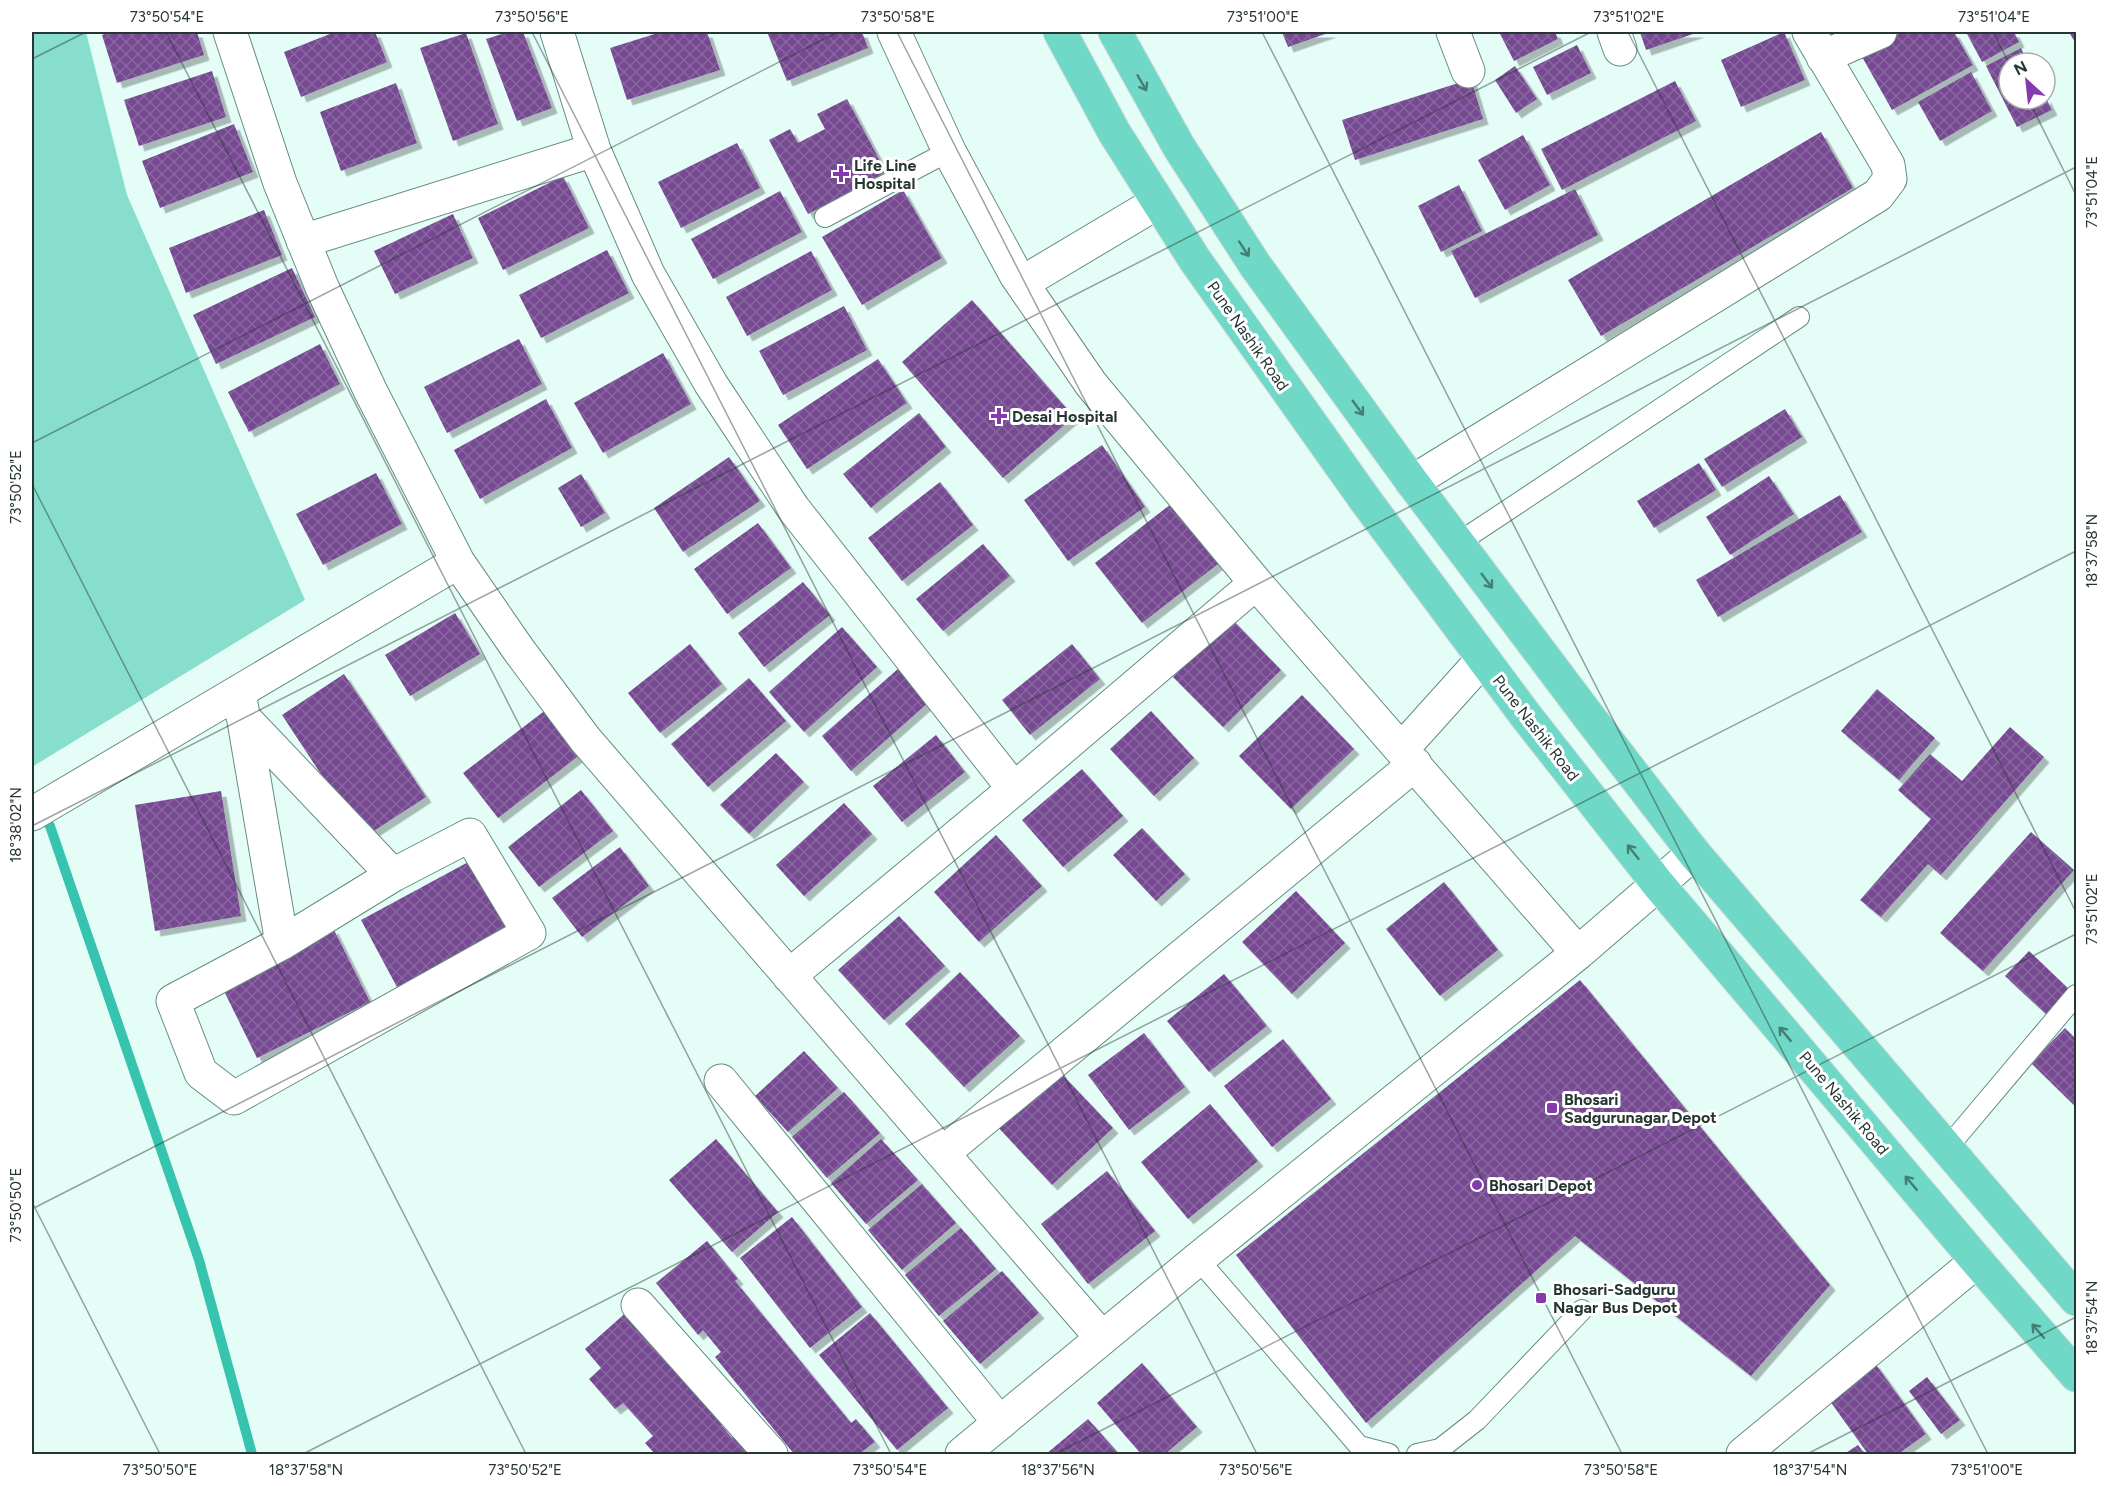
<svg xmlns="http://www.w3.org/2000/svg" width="2108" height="1486" font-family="Figtree,sans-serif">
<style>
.green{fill:#88decc}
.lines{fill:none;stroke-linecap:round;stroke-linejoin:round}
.stream{stroke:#36c4ae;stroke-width:10}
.building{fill:url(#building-cross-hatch);filter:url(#shadow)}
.service-casing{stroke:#668c84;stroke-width:22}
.minor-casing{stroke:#668c84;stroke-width:35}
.trunk-casing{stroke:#d8dbda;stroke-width:35}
.service{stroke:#fff;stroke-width:20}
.minor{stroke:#fff;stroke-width:33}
.trunk{stroke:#70d8c6;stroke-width:33}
.oneway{stroke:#477e74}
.ticks{fill:none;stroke:#253531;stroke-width:1.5;stroke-opacity:0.45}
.poi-dot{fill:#843aac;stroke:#fff;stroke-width:2}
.labels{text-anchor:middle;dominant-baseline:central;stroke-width:6;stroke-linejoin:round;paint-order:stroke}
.poi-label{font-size:16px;font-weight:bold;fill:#253531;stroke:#fff;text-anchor:start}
.street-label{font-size:16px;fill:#253531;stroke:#fff}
.neatline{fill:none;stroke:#253531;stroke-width:2}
.ticks-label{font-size:15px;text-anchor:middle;fill:#253531}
</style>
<defs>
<pattern id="building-cross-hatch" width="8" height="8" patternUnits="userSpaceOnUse" patternTransform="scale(1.5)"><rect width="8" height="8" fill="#764992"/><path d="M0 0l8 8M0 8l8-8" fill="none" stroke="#88679e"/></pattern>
<filter id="shadow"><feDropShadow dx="5.5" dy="5.5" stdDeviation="0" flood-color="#0004"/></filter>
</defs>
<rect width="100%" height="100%" fill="#e5fdf7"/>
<path class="green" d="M 32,32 L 86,32 L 127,195 L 305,600 L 32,767 Z"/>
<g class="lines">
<path class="stream" d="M 40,812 L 50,826 L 199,1260 L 252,1454"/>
</g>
<path class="building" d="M 111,32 L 197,32 L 204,55 L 117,83 L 102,35 Z
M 335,32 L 375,32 L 387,62 L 301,97 L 284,52 Z
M 508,32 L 523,32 L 552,108 L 517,121 L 486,39 Z
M 661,32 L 707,32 L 720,70 L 627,100 L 610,48 Z
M 767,32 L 862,32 L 868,48 L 787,81 Z
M 1282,32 L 1331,32 L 1288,47 Z
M 1499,32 L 1555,32 L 1558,39 L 1514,61 Z
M 1640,32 L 1699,32 L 1646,50 Z
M 1784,32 L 1805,80 L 1741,107 L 1721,60 Z
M 1902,32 L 1954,32 L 1973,65 L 1892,110 L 1861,55 Z
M 1966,32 L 2014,32 L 2019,42 L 1982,62 Z
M 2069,32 L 2076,32 L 2076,44 Z
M 466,33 L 498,124 L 453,141 L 420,48 Z
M 1577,45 L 1591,73 L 1547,95 L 1533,67 Z
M 2021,48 L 2028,63 L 2009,63 L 2009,99 L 2045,99 L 2045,96 L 2052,110 L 2017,127 L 1986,66 Z
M 1515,66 L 1537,99 L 1516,113 L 1495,80 Z
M 212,71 L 226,117 L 139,146 L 124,100 Z
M 1971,72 L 1992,111 L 1940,141 L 1918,102 Z
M 1471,79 L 1483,119 L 1355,160 L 1342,120 Z
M 1675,81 L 1696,121 L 1562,190 L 1541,149 Z
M 396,83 L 417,143 L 341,171 L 320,112 Z
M 847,99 L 886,172 L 808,214 L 769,140 L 790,129 L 798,143 L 825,129 L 817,114 Z
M 234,124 L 253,172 L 160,208 L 142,161 Z
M 1821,132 L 1853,188 L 1601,336 L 1568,280 Z
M 1523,135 L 1550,185 L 1505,210 L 1478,160 Z
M 737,143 L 760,188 L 681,228 L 658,182 Z
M 563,176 L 589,228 L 503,270 L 478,218 Z
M 1459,185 L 1482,231 L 1441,252 L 1418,206 Z
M 1575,189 L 1598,235 L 1475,298 L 1451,251 Z
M 903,190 L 942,258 L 862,305 L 822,237 Z
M 780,191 L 802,232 L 713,279 L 691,239 Z
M 264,210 L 282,255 L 186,293 L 169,248 Z
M 453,214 L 473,258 L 395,294 L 374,251 Z
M 607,250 L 629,293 L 541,338 L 519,295 Z
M 811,251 L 832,290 L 747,336 L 726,297 Z
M 292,268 L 315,317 L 216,364 L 193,315 Z
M 972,300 L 1074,417 L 1003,478 L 902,362 Z
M 844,306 L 867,350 L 783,395 L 759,351 Z
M 519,339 L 542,384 L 447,433 L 424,387 Z
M 320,344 L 340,384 L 249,432 L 228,392 Z
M 663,353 L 691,404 L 603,453 L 574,403 Z
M 878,359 L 907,403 L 807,469 L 778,425 Z
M 546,399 L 572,448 L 480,499 L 454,450 Z
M 1785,409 L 1802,437 L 1722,487 L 1704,459 Z
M 919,413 L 946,447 L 871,508 L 843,474 Z
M 1102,445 L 1145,507 L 1068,561 L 1024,500 Z
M 729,457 L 760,501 L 683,552 L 654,508 Z
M 1699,463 L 1716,490 L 1654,528 L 1637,501 Z
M 376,473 L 402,524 L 323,565 L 296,514 Z
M 581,474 L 605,513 L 581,527 L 558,488 Z
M 1769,476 L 1794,514 L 1730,555 L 1706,517 Z
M 940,482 L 973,525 L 902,581 L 868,538 Z
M 1840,495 L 1862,532 L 1718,617 L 1696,580 Z
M 1171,504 L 1218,564 L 1142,623 L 1095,563 Z
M 758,523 L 791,568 L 727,614 L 694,569 Z
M 983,544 L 1010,576 L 943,631 L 916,599 Z
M 803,582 L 830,615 L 764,667 L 738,633 Z
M 455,613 L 480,654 L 410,696 L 385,655 Z
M 1232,619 L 1281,670 L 1223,727 L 1173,677 Z
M 842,627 L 877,667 L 804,732 L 769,692 Z
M 690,644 L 722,684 L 660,733 L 628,693 Z
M 1072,644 L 1100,679 L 1030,735 L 1002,700 Z
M 899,668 L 929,702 L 851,771 L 822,736 Z
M 344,674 L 426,797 L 363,838 L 282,715 Z
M 749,678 L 786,721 L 708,787 L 671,744 Z
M 1877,689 L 1935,738 L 1899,780 L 1841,731 Z
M 1302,695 L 1354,749 L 1291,809 L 1239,756 Z
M 551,706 L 585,751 L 498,818 L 463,773 Z
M 1151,711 L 1194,758 L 1154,796 L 1110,749 Z
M 2010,727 L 2044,757 L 1941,875 L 1928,864 L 1881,917 L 1860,900 L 1931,819 L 1898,790 L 1930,754 L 1962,781 Z
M 936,735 L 965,772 L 902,822 L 873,786 Z
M 776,753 L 804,782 L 749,834 L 720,805 Z
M 1082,769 L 1123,816 L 1063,867 L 1022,820 Z
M 581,790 L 613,831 L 539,887 L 508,847 Z
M 221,791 L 241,916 L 155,931 L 135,805 Z
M 844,803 L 872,834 L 804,896 L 776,865 Z
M 1142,828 L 1185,874 L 1156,901 L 1113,855 Z
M 2031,832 L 2074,870 L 1983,971 L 1940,933 Z
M 996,835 L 1042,886 L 979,942 L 934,892 Z
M 620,847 L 649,886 L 582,937 L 552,898 Z
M 472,860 L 510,929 L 398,989 L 361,920 Z
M 1444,882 L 1498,950 L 1440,996 L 1386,929 Z
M 1296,891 L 1345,943 L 1292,994 L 1242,942 Z
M 899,916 L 945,966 L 884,1020 L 838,970 Z
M 333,928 L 370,1002 L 257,1058 L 221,985 Z
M 2029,951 L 2072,992 L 2048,1016 L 2005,976 Z
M 960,972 L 1020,1036 L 964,1087 L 905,1024 Z
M 1224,974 L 1267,1026 L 1209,1072 L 1167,1021 Z
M 1580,980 L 1830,1285 L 1751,1376 L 1575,1236 L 1366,1423 L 1236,1255 Z
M 2065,1028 L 2076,1039 L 2076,1107 L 2031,1063 Z
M 1144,1033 L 1185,1087 L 1129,1130 L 1088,1075 Z
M 1283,1039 L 1331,1099 L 1272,1147 L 1224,1086 Z
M 804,1051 L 838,1088 L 788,1132 L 755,1096 Z
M 1056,1068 L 1113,1128 L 1052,1185 L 995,1124 Z
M 844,1092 L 880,1133 L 827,1178 L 792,1137 Z
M 1210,1104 L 1258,1161 L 1188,1219 L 1141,1162 Z
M 716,1139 L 778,1212 L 732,1252 L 669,1180 Z
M 881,1139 L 918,1180 L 866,1224 L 831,1183 Z
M 1107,1171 L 1155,1231 L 1088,1284 L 1041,1224 Z
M 922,1184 L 956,1223 L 902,1270 L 868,1230 Z
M 792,1217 L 862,1307 L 810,1348 L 740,1258 Z
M 961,1228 L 996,1269 L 939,1316 L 905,1275 Z
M 707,1241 L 738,1279 L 735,1281 L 851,1423 L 856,1419 L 875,1442 L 859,1454 L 794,1454 L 715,1357 L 721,1352 L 703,1330 L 698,1335 L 656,1283 Z
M 1002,1271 L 1039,1313 L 980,1364 L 943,1321 Z
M 630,1309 L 727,1419 L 721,1425 L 732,1438 L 738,1432 L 752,1448 L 744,1454 L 655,1454 L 645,1443 L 653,1436 L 623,1403 L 615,1409 L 589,1379 L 601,1368 L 585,1349 Z
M 870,1313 L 948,1408 L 897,1450 L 819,1355 Z
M 1874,1362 L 1926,1434 L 1898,1454 L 1868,1454 L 1827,1397 Z
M 1142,1363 L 1197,1427 L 1165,1454 L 1141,1454 L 1097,1403 Z
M 1927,1377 L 1960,1420 L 1941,1434 L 1909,1391 Z
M 1088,1419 L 1119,1454 L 1046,1454 Z
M 1858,1445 L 1865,1454 L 1844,1454 Z"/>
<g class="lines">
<g class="service-casing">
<path id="service" d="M 825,217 L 949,151
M 1458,543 L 1799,317
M 1947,1148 L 2076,995
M 1198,1259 L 1359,1446 L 1389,1454
M 1417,1454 L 1440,1449 L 1477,1420 L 1582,1310"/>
</g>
<g class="minor-casing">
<path id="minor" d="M 230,32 L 280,183 L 322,287 L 370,390 L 458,562 L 518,649 L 585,739 L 1102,1338
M 557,32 L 594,150 L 648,274 L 711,384 L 793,508 L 1014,789
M 894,32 L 949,151 L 1016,275 L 1091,384 L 1256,583 L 1578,953
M 1453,32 L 1468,71
M 1614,32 L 1620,49
M 1823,57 L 1880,32
M 303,241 L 594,150
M 1022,283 L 1158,202
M 1412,482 L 1878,195 L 1890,179 L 1888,165 L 1809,32
M 239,692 L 282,943
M 243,717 L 393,875
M 1402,749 L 1483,659
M 32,814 L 458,562
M 470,835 L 529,933 L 234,1098 L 201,1073 L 173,1001 L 282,943 L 393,875 Z
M 789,976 L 1014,789 L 1256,583
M 721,1081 L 1000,1423
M 943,1153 L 1415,764
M 638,1305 L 771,1454
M 962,1454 L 1198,1259 L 1578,953 L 1694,853
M 1743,1454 L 1977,1261"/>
</g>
<g class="trunk-casing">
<path id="trunk" d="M 1060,32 L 1114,132 L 1195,260 L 1366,501 L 1526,716 L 1658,884 L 1977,1261 L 2076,1375
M 1115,32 L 1179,147 L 1255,265 L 1412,482 L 1589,717 L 1694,853 L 2076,1299"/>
</g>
<use href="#service" class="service"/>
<use href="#minor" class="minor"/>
<use href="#trunk" class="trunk"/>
</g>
<defs><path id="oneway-shaft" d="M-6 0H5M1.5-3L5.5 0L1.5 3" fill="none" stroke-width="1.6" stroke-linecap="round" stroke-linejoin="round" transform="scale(1.5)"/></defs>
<g class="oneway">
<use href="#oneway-shaft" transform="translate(1142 83) rotate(60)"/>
<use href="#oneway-shaft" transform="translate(1244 249) rotate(57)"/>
<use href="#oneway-shaft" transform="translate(1358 408) rotate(54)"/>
<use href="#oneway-shaft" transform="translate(1487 581) rotate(53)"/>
<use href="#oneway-shaft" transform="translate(1633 852) rotate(-128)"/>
<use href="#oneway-shaft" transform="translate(1785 1034) rotate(-130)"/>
<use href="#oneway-shaft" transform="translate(1911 1183) rotate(-130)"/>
<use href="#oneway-shaft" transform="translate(2038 1331) rotate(-131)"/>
</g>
<path class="ticks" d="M 166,32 L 891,1454M 532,32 L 1257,1454M 897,32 L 1622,1454M 1262,32 L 1988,1454M 1628,32 L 2076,912M 1993,32 L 2009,63M 32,59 L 86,32M 2028,99 L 2076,195M 32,443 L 838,32M 32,484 L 526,1454M 32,826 L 1591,32M 32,1202 L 160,1454M 32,1209 L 2076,167M 303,1454 L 2076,551M 1055,1454 L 2076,934M 1807,1454 L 2076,1317"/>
<g class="poi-dot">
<path d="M838 165h6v6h6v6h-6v6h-6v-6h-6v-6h6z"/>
<path d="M996 407h6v6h6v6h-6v6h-6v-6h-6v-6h6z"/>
<rect x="1546" y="1102" width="12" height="12" rx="3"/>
<circle cx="1477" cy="1185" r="6"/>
<rect x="1535" y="1292" width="12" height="12" rx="3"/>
</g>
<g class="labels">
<g class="poi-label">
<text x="854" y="165">Life Line<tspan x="854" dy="18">Hospital</tspan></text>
<text x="1012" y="416">Desai Hospital</text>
<text x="1564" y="1099">Bhosari<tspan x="1564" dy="18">Sadgurunagar Depot</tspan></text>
<text x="1489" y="1185">Bhosari Depot</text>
<text x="1553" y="1289">Bhosari-Sadguru<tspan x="1553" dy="18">Nagar Bus Depot</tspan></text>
</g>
<g class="street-label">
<text transform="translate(1248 336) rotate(55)">Pune Nashik Road</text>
<text transform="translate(1536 728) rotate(52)">Pune Nashik Road</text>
<text transform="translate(1844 1103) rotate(50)">Pune Nashik Road</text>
</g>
</g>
<rect width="2108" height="1486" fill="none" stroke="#ffffff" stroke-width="66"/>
<g transform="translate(2027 81) rotate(333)"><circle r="28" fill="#ffffff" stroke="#a8aead" stroke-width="1.5"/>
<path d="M0-4.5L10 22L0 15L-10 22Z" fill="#843aac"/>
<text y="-9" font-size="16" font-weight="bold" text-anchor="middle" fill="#253531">N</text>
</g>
<rect x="33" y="33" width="2042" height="1420" class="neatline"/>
<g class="ticks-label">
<text x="167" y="22">73°50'54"E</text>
<text x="532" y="22">73°50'56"E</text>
<text x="898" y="22">73°50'58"E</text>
<text x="1263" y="22">73°51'00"E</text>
<text x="1629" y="22">73°51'02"E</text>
<text x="1994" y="22">73°51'04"E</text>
<text transform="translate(2092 192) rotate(-90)" y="5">73°51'04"E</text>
<text transform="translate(16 487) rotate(-90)" y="5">73°50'52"E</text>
<text transform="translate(2092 551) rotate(-90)" y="5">18°37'58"N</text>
<text transform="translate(16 825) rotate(-90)" y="5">18°38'02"N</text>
<text transform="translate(2092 909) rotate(-90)" y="5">73°51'02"E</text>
<text transform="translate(16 1205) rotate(-90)" y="5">73°50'50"E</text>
<text transform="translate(2092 1318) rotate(-90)" y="5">18°37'54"N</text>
<text x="160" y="1475">73°50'50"E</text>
<text x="306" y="1475">18°37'58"N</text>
<text x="525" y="1475">73°50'52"E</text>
<text x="890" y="1475">73°50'54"E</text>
<text x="1058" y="1475">18°37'56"N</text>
<text x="1256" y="1475">73°50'56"E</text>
<text x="1621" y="1475">73°50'58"E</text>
<text x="1810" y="1475">18°37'54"N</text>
<text x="1987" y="1475">73°51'00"E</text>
</g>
</svg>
